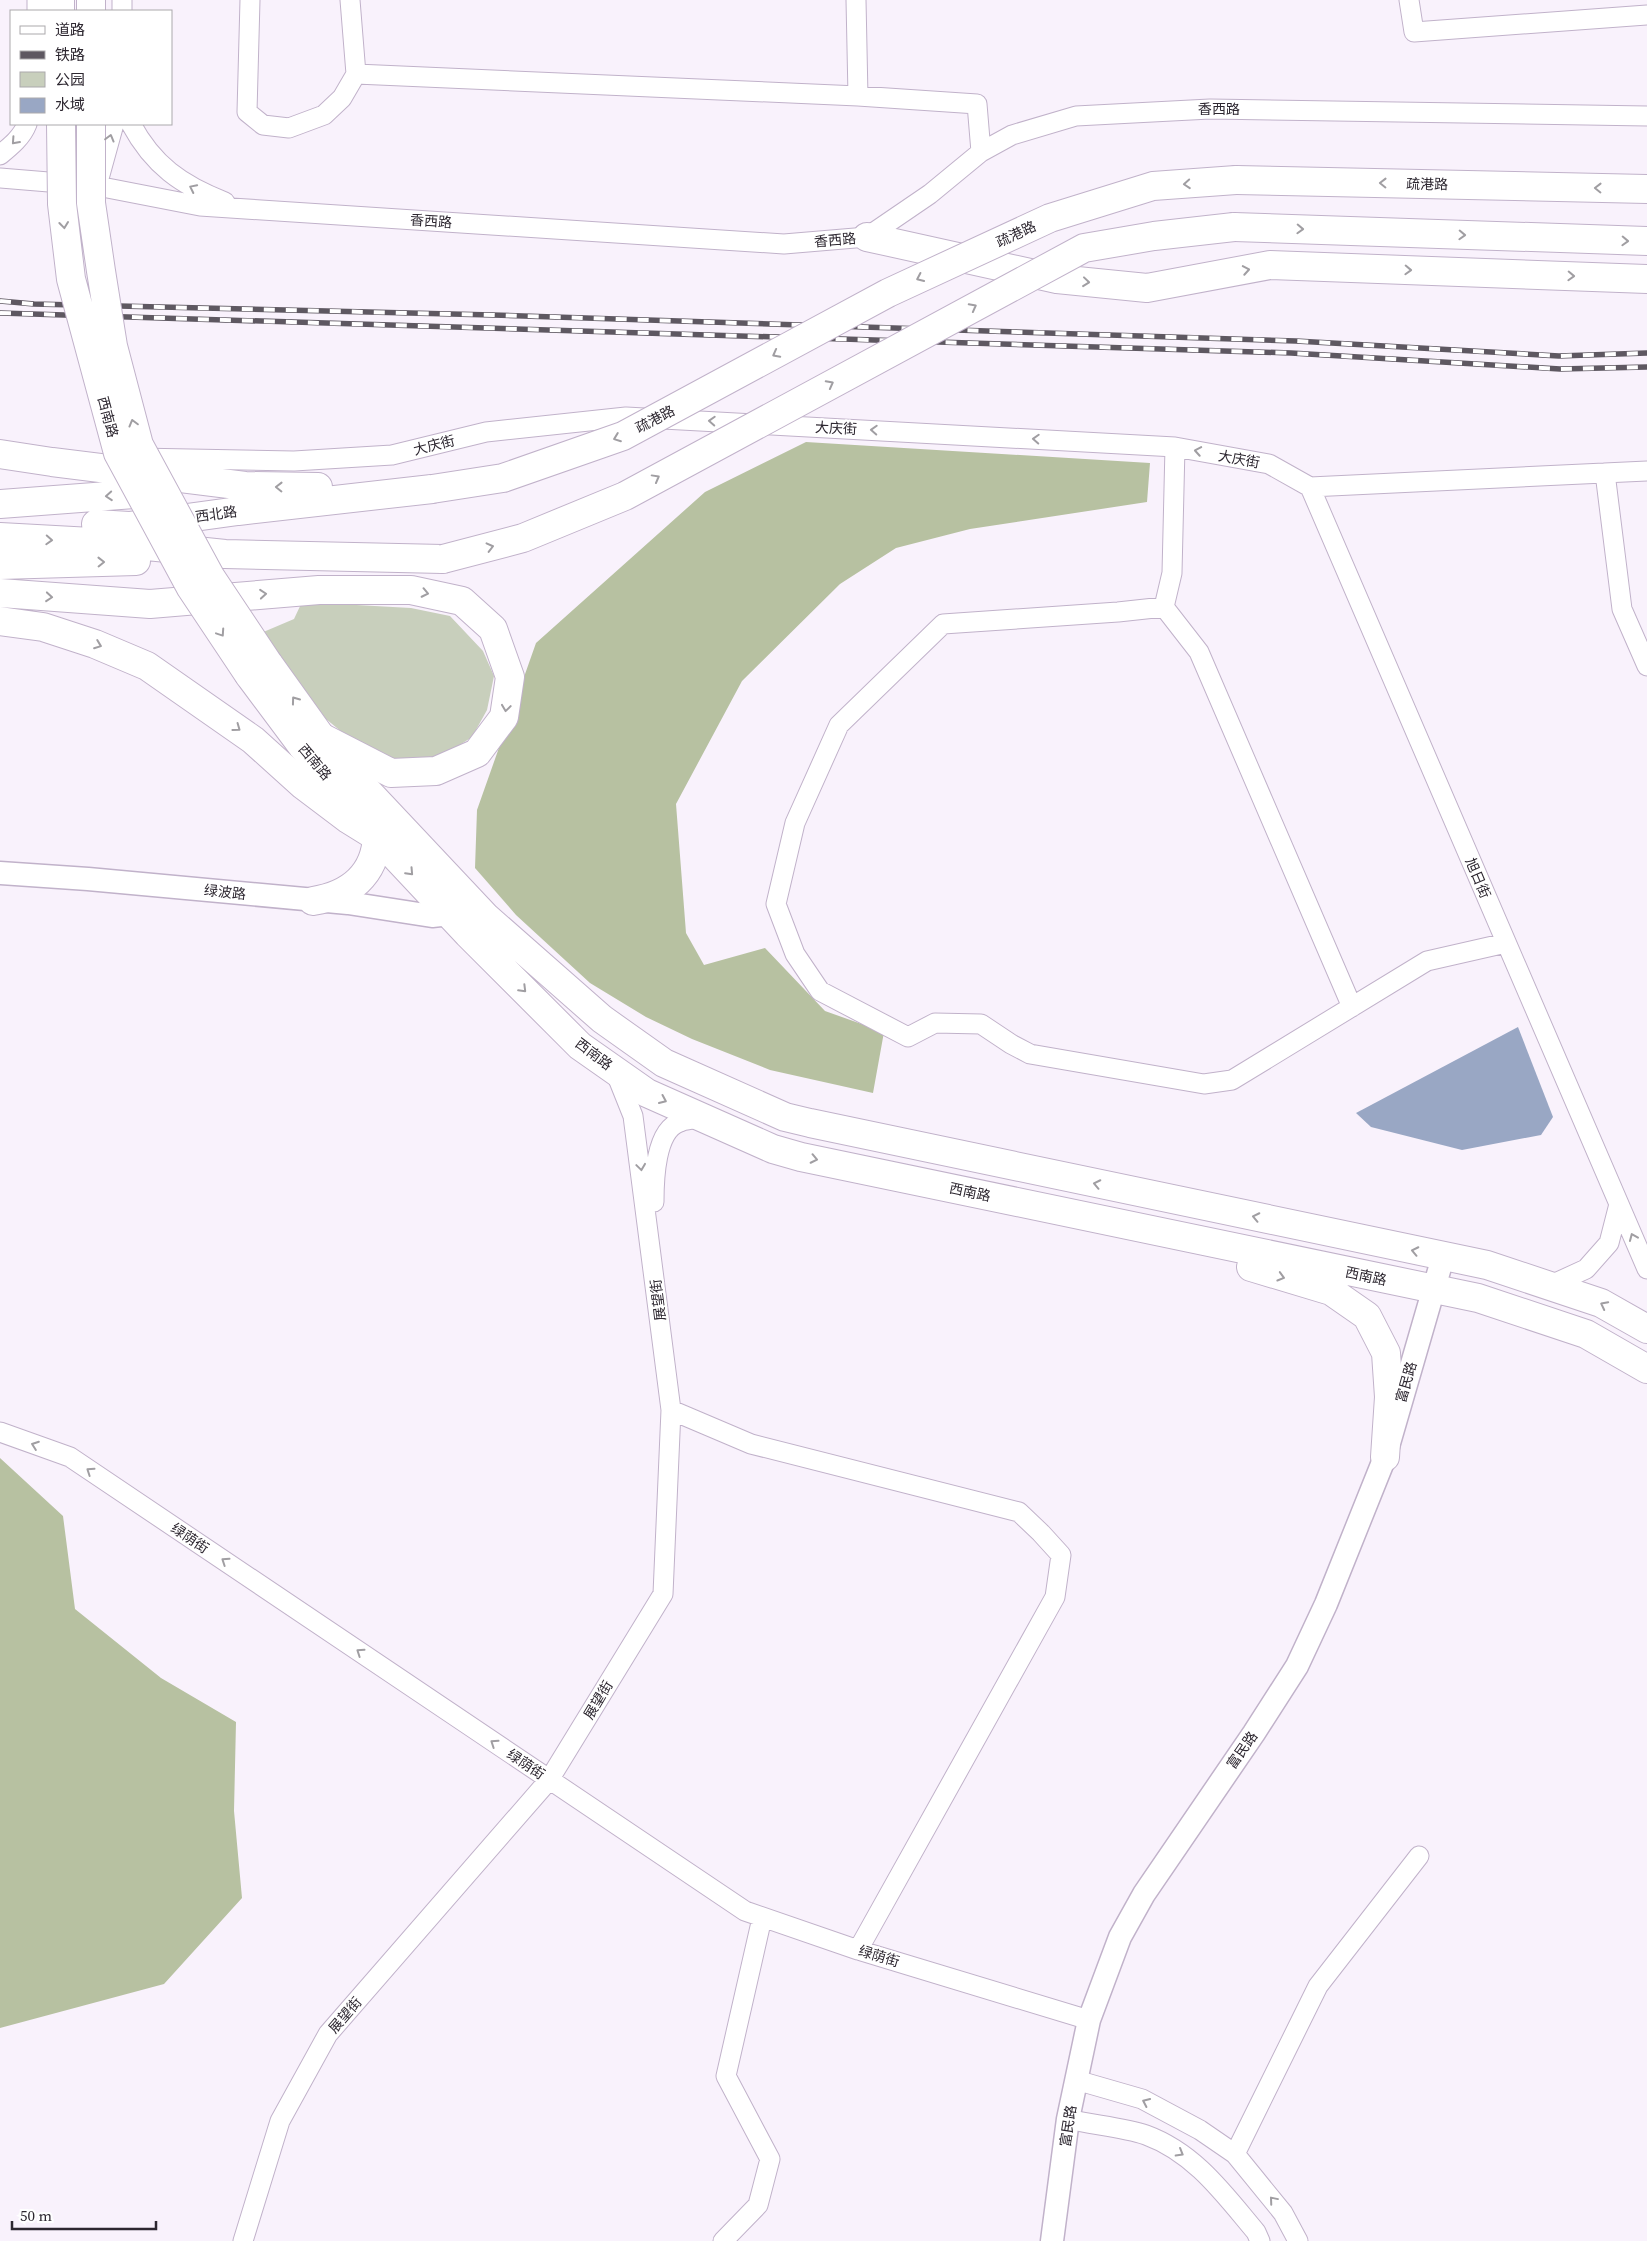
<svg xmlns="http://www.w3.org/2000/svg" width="1647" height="2241" font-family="'Source Serif 4','Noto Sans SC',serif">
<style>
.green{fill:#c8cfbc}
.forest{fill:#b7c1a1}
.water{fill:#99a7c4}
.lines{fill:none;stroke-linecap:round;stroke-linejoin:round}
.minor-casing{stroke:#c1b2ca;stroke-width:21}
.tertiary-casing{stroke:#c1b2ca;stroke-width:25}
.primary-casing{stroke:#c1b2ca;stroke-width:30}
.trunk-casing{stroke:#c1b2ca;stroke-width:30}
.minor{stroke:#fff;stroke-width:19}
.tertiary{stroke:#fff;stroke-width:22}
.primary{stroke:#fff;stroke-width:28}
.trunk{stroke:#fff;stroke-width:28}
.rail-casing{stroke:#5e5861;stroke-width:5.5}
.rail{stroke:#fff;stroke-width:4;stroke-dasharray:11;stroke-linecap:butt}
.primary-bridge-casing{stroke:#c1b2ca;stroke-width:30;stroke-linecap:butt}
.trunk-bridge-casing{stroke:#c1b2ca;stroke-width:30;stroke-linecap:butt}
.primary-bridge{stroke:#fff;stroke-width:28}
.trunk-bridge{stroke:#fff;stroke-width:28}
.oneway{stroke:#a09ea2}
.labels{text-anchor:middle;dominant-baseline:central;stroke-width:4.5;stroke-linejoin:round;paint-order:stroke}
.street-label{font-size:14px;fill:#2d2730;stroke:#fff}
</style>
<rect width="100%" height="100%" fill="#f9f2fc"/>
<path class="green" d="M 302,602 L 411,608 L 450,616 L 483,651 L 494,676 L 487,710 L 472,737 L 443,756 L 404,761 L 371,756 L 326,719 L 261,633 L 294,619 Z"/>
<path class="forest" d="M 806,442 L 1150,463 L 1147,502 L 970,529 L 896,548 L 840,584 L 742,681 L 676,804 L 686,933 L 704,965 L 765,948 L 825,1011 L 884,1032 L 873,1093 L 770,1070 L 692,1039 L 646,1017 L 590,983 L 516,915 L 475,868 L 477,810 L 536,643 L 705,492 Z
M 0,1458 L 63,1516 L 75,1609 L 161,1678 L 236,1722 L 234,1811 L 242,1898 L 164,1984 L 0,2028 Z"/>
<path class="water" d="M 1518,1027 L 1553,1117 L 1541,1135 L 1462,1150 L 1371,1127 L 1356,1113 Z"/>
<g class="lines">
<g class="minor-casing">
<path id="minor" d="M 37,0 L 37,11
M 250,0 L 247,112 L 263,125 L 289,128 L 324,115 L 342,98 L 356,74 L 350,0
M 856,0 L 858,96
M 1409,0 L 1414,32 L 1647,15
M 122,11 L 122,0
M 356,74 L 858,96 L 977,104 L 981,152
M 131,124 C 153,165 181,185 225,202
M 0,155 C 11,146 22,137 27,124
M 0,178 L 97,186 L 200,206 L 784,244 L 867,237 L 930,194 L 981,152 L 1012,135 L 1076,116 L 1210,109 L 1647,116
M 98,182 L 114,124
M 1175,447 L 1172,573 L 1164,607 L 1199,652 L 1352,1007
M 138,458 L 294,461 L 392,455 L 486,432 L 626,417 L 1175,447 L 1269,464 L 1310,487 L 1647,471
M 1605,473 L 1622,609 L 1647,666
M 1310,487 L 1647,1269
M 1164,607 L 1118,612 L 943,624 L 839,725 L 795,823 L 776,904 L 795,954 L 820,991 L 908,1037 L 935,1023 L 981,1024 L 1011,1044 L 1030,1054 L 1204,1084 L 1232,1080 L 1427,961 L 1506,943
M 654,1202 C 654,1181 655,1130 680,1122 C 687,1119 695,1119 703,1118
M 1551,1285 L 1586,1269 L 1609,1243 L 1619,1204
M 671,1410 L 751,1444 L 1019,1512 L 1041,1533 L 1061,1555 L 1055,1597 L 858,1950
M 0,1432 L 70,1457 L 745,1911 L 858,1950 L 1089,2020
M 1076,2080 L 1142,2099 L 1200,2130 L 1235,2154 L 1283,2213 L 1298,2241
M 1068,2119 C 1092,2125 1123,2127 1146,2135 C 1195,2153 1224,2194 1256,2232 L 1260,2241
M 1235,2154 L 1318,1986 L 1419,1856
M 243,2241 L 280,2121 L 328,2034 L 549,1780 L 663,1594 L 671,1410 L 633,1116 L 615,1071
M 723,2241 L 758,2205 L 770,2159 L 726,2076 L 762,1918"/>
</g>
<g class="tertiary-casing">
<path id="tertiary" d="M 0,873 L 88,879 L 348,903 L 432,916 L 450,914
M 1052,2241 L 1068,2119 L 1089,2020 L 1120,1937 L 1144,1894 L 1254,1733 L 1297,1666 L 1326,1604 L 1385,1457 L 1443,1257"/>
</g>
<g class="primary-casing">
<path id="primary" d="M 60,0 L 60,11
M 91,0 L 91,11
M 268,663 L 321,737 L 358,781 L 486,917 L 602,1019 L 664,1063 L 785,1117 L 810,1123 L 1487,1265 L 1601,1303 L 1647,1329
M 249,675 L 302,746 L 377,837 L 468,934 L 580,1046 L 647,1093 L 773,1149 L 801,1157 L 1478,1298 L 1586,1334 L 1647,1369
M 1251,1267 L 1331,1291 L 1367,1316 L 1386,1353 L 1389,1397 L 1385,1457"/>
</g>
<g class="trunk-casing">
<path id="trunk" d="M 1236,180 L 1647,189
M 1234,227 L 1647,241
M 867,237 L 1057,279 L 1147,288 L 1270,265 L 1647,279
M 0,454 L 52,462 L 245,486 L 318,487
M 0,504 L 161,492
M 96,524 L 129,526 L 238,511 L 432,489
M 0,537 L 128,544 L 225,554 L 443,559
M 0,565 L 136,561
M 0,593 L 150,604 L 319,590 L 411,590 L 462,601 L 493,629 L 510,677 L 504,717 L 477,753 L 436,771 L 391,773 L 321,737
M 0,621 L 43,627 L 95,644 L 147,666 L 253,740 L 303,785 L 348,819 L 377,837 C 375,875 350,895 313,901"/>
</g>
<use href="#minor" class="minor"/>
<use href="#tertiary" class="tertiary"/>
<use href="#primary" class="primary"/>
<use href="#trunk" class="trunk"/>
<g class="rail-casing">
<path id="rail" d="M 0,301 L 34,304 L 493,315 L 1296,341 L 1559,356 L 1647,353
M 0,313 L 1291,353 L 1560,369 L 1647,367"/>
</g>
<use href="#rail" class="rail"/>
<g class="primary-bridge-casing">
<path id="primary-bridge" d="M 61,124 L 62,204 L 71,279 L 118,453 L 191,588 L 249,675
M 91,124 L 91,203 L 101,271 L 113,346 L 139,445 L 210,576 L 268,663"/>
</g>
<g class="trunk-bridge-casing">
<path id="trunk-bridge" d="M 432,489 L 503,478 L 623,436 L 888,293 L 1050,218 L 1153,186 L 1236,180
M 443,559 L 523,538 L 625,496 L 1084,248 L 1154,236 L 1234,227"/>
</g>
<use href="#primary-bridge" class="primary-bridge"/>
<use href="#trunk-bridge" class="trunk-bridge"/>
</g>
<defs><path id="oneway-chevron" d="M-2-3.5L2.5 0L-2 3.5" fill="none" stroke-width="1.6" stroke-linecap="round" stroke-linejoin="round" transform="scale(1.25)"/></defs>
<g class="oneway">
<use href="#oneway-chevron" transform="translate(110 138) rotate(-75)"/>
<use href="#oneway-chevron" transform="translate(15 141) rotate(132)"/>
<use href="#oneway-chevron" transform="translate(1383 183) rotate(-179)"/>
<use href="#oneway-chevron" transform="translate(1187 184) rotate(176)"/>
<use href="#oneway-chevron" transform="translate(193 188) rotate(-154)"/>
<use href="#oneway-chevron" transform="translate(1598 188) rotate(-179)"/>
<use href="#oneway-chevron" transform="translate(64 225) rotate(83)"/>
<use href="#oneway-chevron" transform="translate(1300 229) rotate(2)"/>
<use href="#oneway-chevron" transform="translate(1462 235) rotate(2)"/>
<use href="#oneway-chevron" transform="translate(1625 241) rotate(2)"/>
<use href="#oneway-chevron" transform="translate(1246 270) rotate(-10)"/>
<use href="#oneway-chevron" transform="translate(1408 270) rotate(2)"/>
<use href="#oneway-chevron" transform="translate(1571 276) rotate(2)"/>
<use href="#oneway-chevron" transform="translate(920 278) rotate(155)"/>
<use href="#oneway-chevron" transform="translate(1086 282) rotate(6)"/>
<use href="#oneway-chevron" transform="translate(973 307) rotate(-28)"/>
<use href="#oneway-chevron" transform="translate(776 354) rotate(152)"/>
<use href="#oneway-chevron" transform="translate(830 384) rotate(-28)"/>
<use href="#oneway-chevron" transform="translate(712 421) rotate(-177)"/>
<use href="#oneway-chevron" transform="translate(133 423) rotate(-105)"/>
<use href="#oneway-chevron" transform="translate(874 430) rotate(-177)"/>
<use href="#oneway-chevron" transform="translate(617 438) rotate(159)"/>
<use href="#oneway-chevron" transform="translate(1036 439) rotate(-177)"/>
<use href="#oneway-chevron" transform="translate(1198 451) rotate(-170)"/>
<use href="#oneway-chevron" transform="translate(656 478) rotate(-29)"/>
<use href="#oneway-chevron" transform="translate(279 487) rotate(-179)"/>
<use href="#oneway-chevron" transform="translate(109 496) rotate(176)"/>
<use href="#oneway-chevron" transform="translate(49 540) rotate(3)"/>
<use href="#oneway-chevron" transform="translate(490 547) rotate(-14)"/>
<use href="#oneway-chevron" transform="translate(101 562) rotate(-1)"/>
<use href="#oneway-chevron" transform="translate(425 593) rotate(12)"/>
<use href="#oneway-chevron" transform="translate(263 594) rotate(-5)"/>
<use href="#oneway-chevron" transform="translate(49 597) rotate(5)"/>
<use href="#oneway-chevron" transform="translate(221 633) rotate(56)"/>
<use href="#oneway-chevron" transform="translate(98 645) rotate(21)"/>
<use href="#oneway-chevron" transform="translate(295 700) rotate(-126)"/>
<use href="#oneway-chevron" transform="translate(506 708) rotate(98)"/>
<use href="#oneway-chevron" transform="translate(237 728) rotate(36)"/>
<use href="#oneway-chevron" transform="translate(410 872) rotate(47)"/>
<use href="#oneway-chevron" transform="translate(523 989) rotate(45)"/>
<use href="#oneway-chevron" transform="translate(663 1100) rotate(24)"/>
<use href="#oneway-chevron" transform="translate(814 1159) rotate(12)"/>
<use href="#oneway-chevron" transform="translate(641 1167) rotate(82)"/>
<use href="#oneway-chevron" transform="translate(1097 1184) rotate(-168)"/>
<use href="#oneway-chevron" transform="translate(1256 1217) rotate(-168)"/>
<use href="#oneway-chevron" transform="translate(1633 1237) rotate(-113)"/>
<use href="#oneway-chevron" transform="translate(1415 1251) rotate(-168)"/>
<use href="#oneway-chevron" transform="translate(1281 1277) rotate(16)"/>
<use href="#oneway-chevron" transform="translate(1604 1305) rotate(-153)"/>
<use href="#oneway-chevron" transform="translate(35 1445) rotate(-160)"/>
<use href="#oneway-chevron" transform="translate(90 1471) rotate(-146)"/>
<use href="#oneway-chevron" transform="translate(225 1561) rotate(-146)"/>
<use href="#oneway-chevron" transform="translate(360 1652) rotate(-146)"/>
<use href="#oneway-chevron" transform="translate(494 1743) rotate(-146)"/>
<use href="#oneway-chevron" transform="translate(1146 2102) rotate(-155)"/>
<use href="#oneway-chevron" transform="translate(1180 2153) rotate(30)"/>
<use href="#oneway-chevron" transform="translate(1273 2200) rotate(-130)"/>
</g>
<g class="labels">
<g class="street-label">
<text x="1219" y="109">香西路</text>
<text transform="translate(1427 184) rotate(1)">疏港路</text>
<text transform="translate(431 221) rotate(4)">香西路</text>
<text transform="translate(1016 234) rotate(-25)">疏港路</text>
<text transform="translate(835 240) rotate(-5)">香西路</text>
<text transform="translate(108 417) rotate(75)">西南路</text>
<text transform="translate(655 419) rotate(-28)">疏港路</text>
<text transform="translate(836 428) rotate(3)">大庆街</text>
<text transform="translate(434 445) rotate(-14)">大庆街</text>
<text transform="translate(1239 459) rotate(10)">大庆街</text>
<text transform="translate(216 514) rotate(-8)">西北路</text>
<text transform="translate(315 762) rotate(50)">西南路</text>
<text transform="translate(1478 878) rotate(67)">旭日街</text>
<text transform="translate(225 892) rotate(6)">绿波路</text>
<text transform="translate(594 1054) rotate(37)">西南路</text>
<text transform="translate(970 1192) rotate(12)">西南路</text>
<text transform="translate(1366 1276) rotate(12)">西南路</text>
<text transform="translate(658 1300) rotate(-97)">展望街</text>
<text transform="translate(1406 1382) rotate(-74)">富民路</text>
<text transform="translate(190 1538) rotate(34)">绿荫街</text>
<text transform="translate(598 1700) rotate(-59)">展望街</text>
<text transform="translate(1242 1750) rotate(-55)">富民路</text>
<text transform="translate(526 1764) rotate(34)">绿荫街</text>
<text transform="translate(879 1956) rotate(17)">绿荫街</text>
<text transform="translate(345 2015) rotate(-49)">展望街</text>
<text transform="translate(1068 2126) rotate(-81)">富民路</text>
</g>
</g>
<rect x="10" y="10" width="162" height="115" fill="#ffffff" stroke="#aba9ac"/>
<rect x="20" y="26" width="25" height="8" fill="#ffffff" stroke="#aba9ac"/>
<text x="55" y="35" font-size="15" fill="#2d2730">道路</text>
<rect x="20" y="51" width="25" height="8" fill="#5e5861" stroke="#aba9ac"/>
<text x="55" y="60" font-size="15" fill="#2d2730">铁路</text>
<rect x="20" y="72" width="25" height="15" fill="#c8cfbc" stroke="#aba9ac"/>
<text x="55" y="85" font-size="15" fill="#2d2730">公园</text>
<rect x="20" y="98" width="25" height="15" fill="#99a7c4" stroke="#aba9ac"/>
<text x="55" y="110" font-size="15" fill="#2d2730">水域</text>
<path d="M12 2221v8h144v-8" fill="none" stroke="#2d2730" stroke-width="2.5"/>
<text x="20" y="2221" font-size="15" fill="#2d2730" stroke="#ffffff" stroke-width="4" paint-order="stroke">50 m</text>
</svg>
